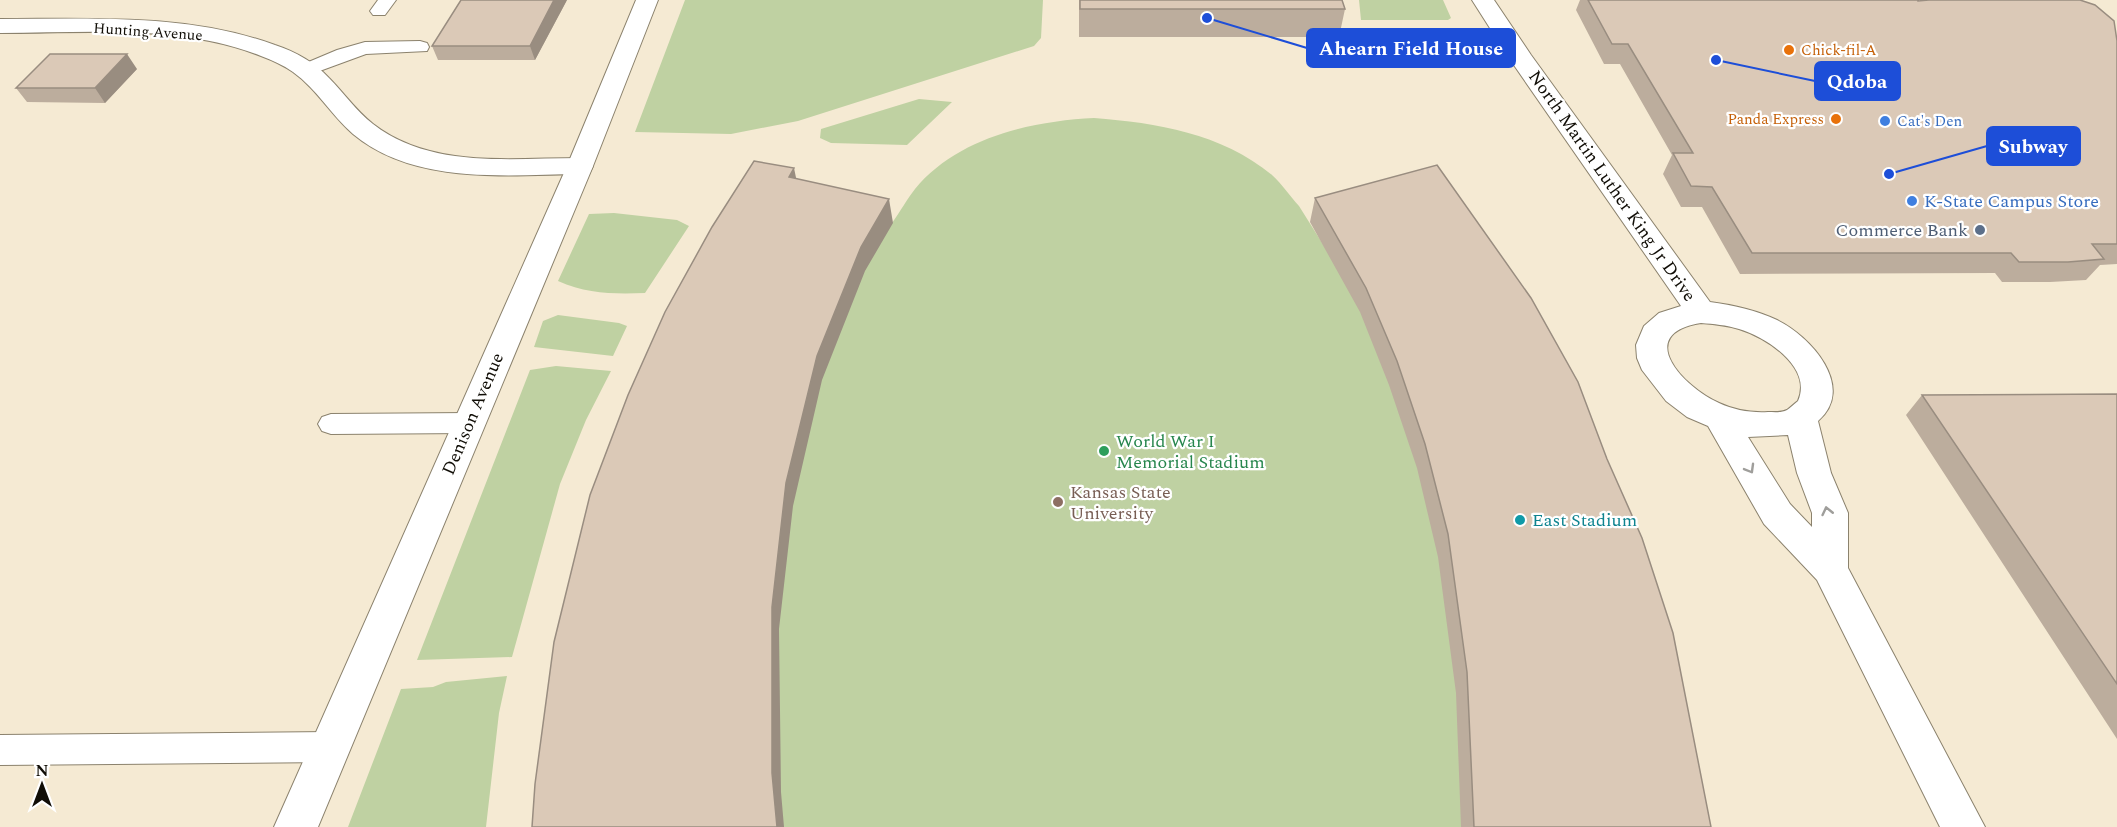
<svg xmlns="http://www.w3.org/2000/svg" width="2117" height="827" font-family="Spectral,serif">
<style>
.green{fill:#bfd1a2}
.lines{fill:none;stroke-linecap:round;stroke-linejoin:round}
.lane-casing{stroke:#8b826d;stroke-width:2}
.street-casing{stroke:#8b826d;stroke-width:2}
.secondary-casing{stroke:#8b826d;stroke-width:2}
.lane{fill:#fff;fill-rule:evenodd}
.street{fill:#fff;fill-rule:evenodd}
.secondary{fill:#fff;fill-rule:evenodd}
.wall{fill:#bcad9d}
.shaded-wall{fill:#998d80}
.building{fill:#dbc9b7;stroke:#998d80;stroke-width:1.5}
.oneway{stroke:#9f9e9b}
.food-dot{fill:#e8710a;stroke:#fff;stroke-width:2}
.shop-dot{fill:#3f7fe0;stroke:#fff;stroke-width:2}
.service-dot{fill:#5c6f8a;stroke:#fff;stroke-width:2}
.leisure-dot{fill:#2e9e5b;stroke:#fff;stroke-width:2}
.education-dot{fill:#8d6e63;stroke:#fff;stroke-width:2}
.culture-dot{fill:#0f9aa8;stroke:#fff;stroke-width:2}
.labels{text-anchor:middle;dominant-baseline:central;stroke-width:4.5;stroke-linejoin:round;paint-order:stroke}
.far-street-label{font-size:15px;fill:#100d06;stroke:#fff}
.far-food-label{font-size:15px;fill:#c56008;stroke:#fff;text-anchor:start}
.far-shop-label{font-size:15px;fill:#366cbe;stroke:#fff;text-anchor:start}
.street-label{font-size:18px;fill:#100d06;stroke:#fff}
.shop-label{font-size:18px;fill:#366cbe;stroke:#fff;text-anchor:start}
.service-label{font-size:18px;fill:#4e5e75;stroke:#fff;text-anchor:end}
.leisure-label{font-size:18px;fill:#27864d;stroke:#fff;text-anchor:start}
.education-label{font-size:18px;fill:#785e54;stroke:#fff;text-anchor:start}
.culture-label{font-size:18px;fill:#0d838f;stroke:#fff;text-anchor:start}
.leader{fill:none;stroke:#1d4ed8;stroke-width:2}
.callout-dot{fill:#1d4ed8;stroke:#fff;stroke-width:2}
.callout{fill:#1d4ed8;stroke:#1d4ed8;stroke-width:2}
.callout-label{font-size:20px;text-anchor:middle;font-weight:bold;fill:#fff}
</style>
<rect width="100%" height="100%" fill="#f5ead3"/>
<path class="green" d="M 685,0 L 1043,0 L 1041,38 L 1034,46 L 798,121 L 731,134 L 635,132 Z
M 1359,0 L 1443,0 L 1451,18 L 1448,20 L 1361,20 Z
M 919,99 L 952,102 L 907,145 L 831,143 L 820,138 L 821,129 Z
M 1094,118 C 1157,123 1221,133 1272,175 C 1282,184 1290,196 1299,206 L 1688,827 L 549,827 L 550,803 L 892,223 C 900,212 907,199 915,189 C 957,138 1031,121 1094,118 Z
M 614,213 L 677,220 L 689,226 L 645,293 C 614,294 587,294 558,281 L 589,214 Z
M 558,315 L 619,323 L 627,326 L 613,356 L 534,347 L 543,321 Z
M 556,366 L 611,371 L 586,420 L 560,484 L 512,657 L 417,660 L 530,370 Z
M 507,676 L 499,713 L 486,827 L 348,827 L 401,689 L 433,687 L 446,682 Z"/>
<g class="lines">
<g class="lane-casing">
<path id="lane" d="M 378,0 L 396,0 L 385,15 L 373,15 L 370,11 Z
M 420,41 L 427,43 L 429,47 L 427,51 L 366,54 L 306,76 L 299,74 L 296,70 L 299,66 L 337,50 L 365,42 Z
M 470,413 L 479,416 L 483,423 L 479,430 L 470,433 L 331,434 L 322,431 L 318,424 L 322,417 L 331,414 Z
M 330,732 L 341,736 L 346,747 L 341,758 L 330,762 L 0,765 L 0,735 Z"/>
</g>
<g class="street-casing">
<path id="street" d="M 1472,0 L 1494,0 L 1531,55 L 1710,302 C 1733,305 1756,310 1777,320 C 1810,336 1857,387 1818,421 L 1831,473 L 1848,513 L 1848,568 L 1985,827 L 1940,827 L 1817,580 L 1764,524 L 1708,426 L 1687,417 L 1666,401 L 1642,370 L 1637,358 L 1636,345 L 1644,326 L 1659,313 L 1681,306 L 1509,58 ZM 1701,323 C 1714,324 1726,325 1739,329 C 1766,337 1813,367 1798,401 C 1794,404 1790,408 1787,410 C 1781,413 1774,412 1768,412 C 1751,413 1734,410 1719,403 C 1683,387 1633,334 1701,323 ZM 1788,435 L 1797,473 L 1812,513 L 1812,527 L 1790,504 L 1748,437 Z
M 0,19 C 92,19 187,13 275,45 C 296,52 314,62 329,78 C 344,93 356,111 373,124 C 431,169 511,158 580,158 L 590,160 L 593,166 L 590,172 L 580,174 C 505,175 414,185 353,134 C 331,115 317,89 293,72 C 283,65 272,60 261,56 C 180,24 85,33 0,33 Z"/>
</g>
<g class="secondary-casing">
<path id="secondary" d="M 636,0 L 658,0 L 593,166 L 318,827 L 274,827 L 567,166 Z"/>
</g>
<use href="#lane" class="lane"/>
<use href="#street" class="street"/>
<use href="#secondary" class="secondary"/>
</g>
<path class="wall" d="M 567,0 L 535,60 L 438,60 L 432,46 Z
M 1079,0 L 1342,0 L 1345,9 L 1339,37 L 1079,37 Z
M 1580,0 L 1918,0 L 1918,1 L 2117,41 L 2117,264 L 2100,265 L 2086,280 L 2050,282 L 2002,282 L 1995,273 L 1740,274 L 1702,207 L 1681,207 L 1663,174 L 1672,155 L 1620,64 L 1604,64 L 1576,10 Z
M 137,69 L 105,103 L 27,102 L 16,88 Z
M 1315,198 L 1711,827 L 1461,827 L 1456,693 L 1438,557 L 1417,468 L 1389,385 L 1360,312 L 1310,222 Z
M 2117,394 L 2117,739 L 1906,415 L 1922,395 Z"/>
<path class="shaded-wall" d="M 554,0 L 567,0 L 535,60 L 530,46 Z
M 127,54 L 137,69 L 105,103 L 95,88 Z
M 794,168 L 799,192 L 789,177 Z
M 889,199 L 893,223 L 865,271 L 822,380 L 793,506 L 779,629 L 781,792 L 784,827 L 777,827 L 772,773 L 772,607 L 786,483 L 817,356 L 861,247 Z"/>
<path class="building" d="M 461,0 L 554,0 L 530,46 L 432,46 Z
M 1080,0 L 1342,0 L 1345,9 L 1080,9 Z
M 1588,0 L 1918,0 L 1918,1 L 1929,0 L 2080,0 L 2095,5 L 2114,21 L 2117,41 L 2117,244 L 2092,244 L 2104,259 L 2068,262 L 2019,262 L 2011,253 L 1752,253 L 1712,187 L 1691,186 L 1673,153 L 1693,153 L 1628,44 L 1612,44 Z
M 50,54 L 127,54 L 95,88 L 16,88 Z
M 754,161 L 794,168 L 789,177 L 889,199 L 861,247 L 817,356 L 786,483 L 772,607 L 772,773 L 777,827 L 532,827 L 535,784 L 554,642 L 590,495 L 628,395 L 665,312 L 712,227 Z
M 1437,165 L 1531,298 L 1578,382 L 1607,459 L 1642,538 L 1673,633 L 1711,827 L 1474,827 L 1467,672 L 1448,534 L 1425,444 L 1397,361 L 1366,288 L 1315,198 Z
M 2117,394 L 2117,684 L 1922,395 Z"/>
<defs><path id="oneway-chevron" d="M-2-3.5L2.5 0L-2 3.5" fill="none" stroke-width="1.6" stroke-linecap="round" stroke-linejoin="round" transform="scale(1.5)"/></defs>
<g class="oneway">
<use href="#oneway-chevron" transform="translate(1750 469) rotate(60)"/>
<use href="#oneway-chevron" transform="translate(1827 511) rotate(-103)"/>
</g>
<g class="food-dot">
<circle cx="1789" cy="50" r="6"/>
<circle cx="1836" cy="119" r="6"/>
</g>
<g class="shop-dot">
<circle cx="1885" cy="121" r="6"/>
<circle cx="1912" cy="201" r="6"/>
</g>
<circle class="service-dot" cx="1980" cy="230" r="6"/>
<circle class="leisure-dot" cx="1104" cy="451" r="6"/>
<circle class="education-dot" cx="1058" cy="502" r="6"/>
<circle class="culture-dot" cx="1520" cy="520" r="6"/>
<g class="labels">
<g class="far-street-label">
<text transform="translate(148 32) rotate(4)">Hunting Avenue</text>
</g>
<g class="far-food-label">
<text x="1801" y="50">Chick-fil-A</text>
<text x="1824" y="119" text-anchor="end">Panda Express</text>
</g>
<g class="far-shop-label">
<text x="1897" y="121">Cat's Den</text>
</g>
<g class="street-label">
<text transform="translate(1612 186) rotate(55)">North Martin Luther King Jr Drive</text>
<text transform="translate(473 414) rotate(-67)">Denison Avenue</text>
</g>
<g class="shop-label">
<text x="1924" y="201">K-State Campus Store</text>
</g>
<g class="service-label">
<text x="1968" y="230">Commerce Bank</text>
</g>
<g class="leisure-label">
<text x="1116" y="441">World War I<tspan x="1116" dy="21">Memorial Stadium</tspan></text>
</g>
<g class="education-label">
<text x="1070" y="492">Kansas State<tspan x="1070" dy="21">University</tspan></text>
</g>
<g class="culture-label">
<text x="1532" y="520">East Stadium</text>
</g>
</g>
<path class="leader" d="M1207 18L1307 48M1716 60L1815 81M1889 174L1987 146"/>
<g class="callout-dot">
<circle cx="1207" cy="18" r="6"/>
<circle cx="1716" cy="60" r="6"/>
<circle cx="1889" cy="174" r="6"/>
</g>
<g class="callout">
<rect x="1307" y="29" width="208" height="38" rx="6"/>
<rect x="1815" y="62" width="85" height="38" rx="6"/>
<rect x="1987" y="127" width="93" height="38" rx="6"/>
</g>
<g class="callout-label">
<text x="1411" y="55">Ahearn Field House</text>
<text x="1857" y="88">Qdoba</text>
<text x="2033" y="153">Subway</text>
</g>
<g transform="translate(42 785)" stroke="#ffffff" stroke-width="4.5" paint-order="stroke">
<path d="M0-4.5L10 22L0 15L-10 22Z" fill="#100d06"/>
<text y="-9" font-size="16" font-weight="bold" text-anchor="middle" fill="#100d06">N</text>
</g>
</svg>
